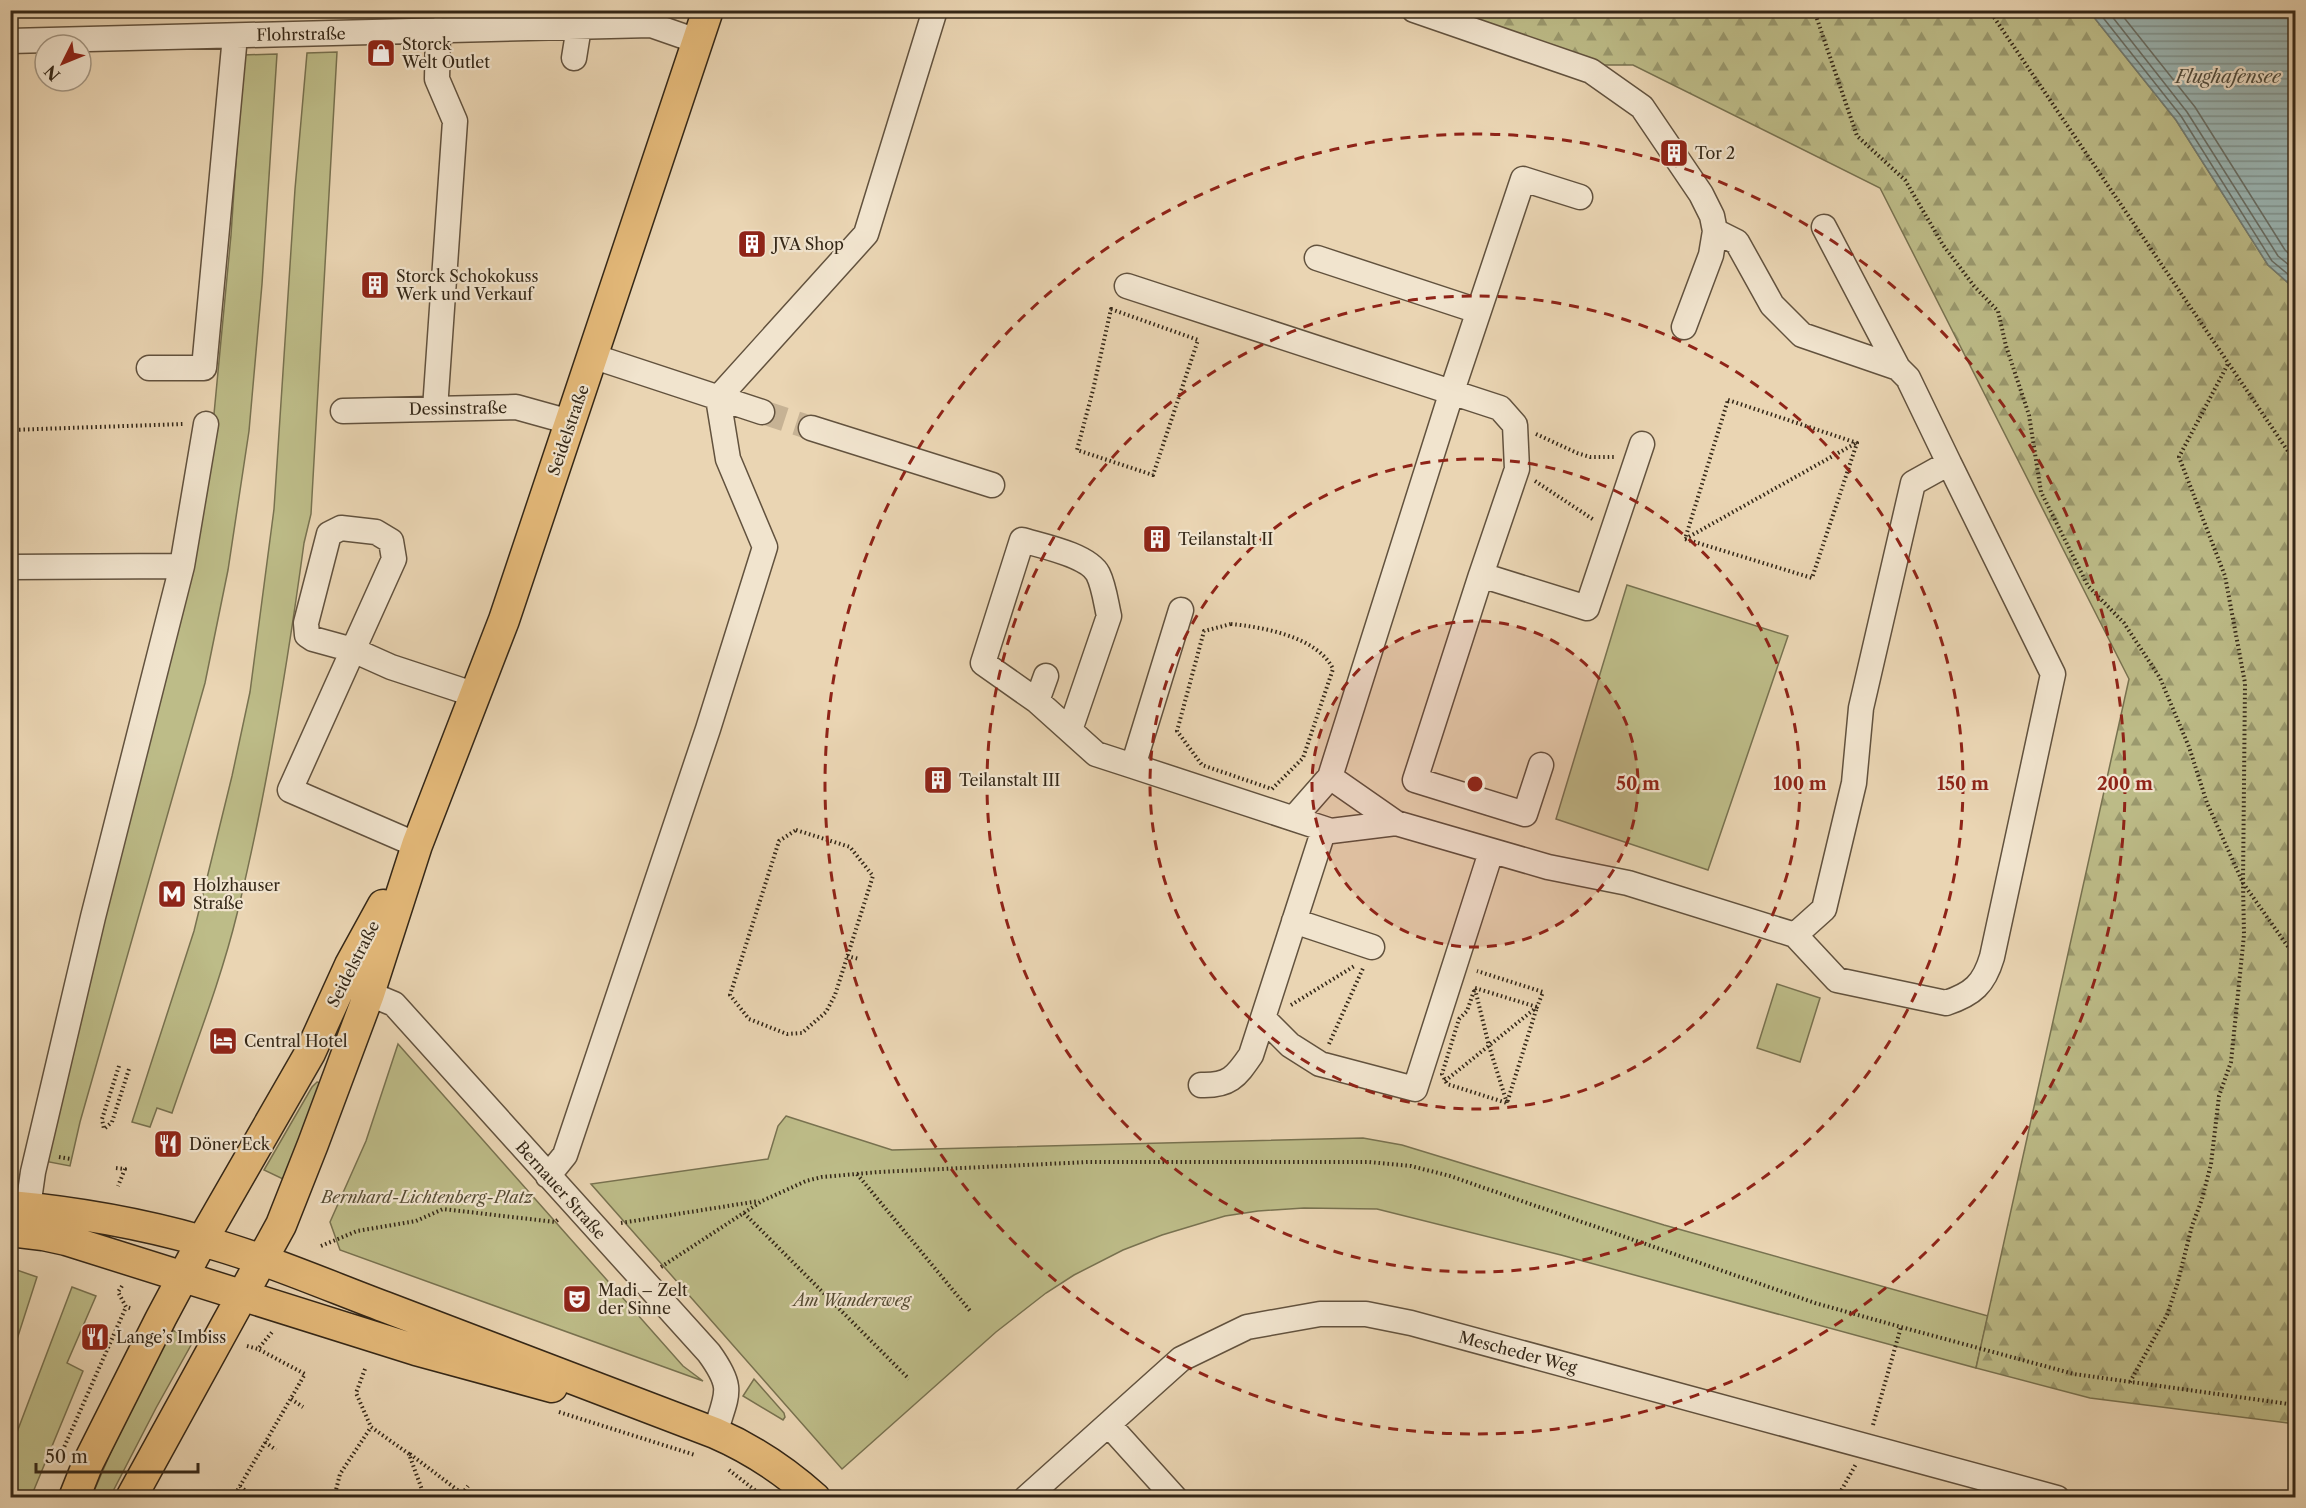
<svg xmlns="http://www.w3.org/2000/svg" width="2306" height="1508" font-family="'Libre Caslon Text',serif">
<style>
.green{fill:#bdbc88;stroke:#787250;stroke-width:1.5}
.forest{fill:url(#forest-firs);stroke:#787250;stroke-width:1.5}
.water{fill:url(#water-rules);stroke:#717d76;stroke-width:1.5}
.lines{fill:none;stroke-linecap:round;stroke-linejoin:round}
.shore{stroke:#676e66;stroke-width:1.5}
.minor-tunnel{stroke:#c6b294;stroke-width:24;stroke-dasharray:24 12;stroke-linecap:butt}
.minor-casing{stroke:#62523e;stroke-width:27}
.major-casing{stroke:#342717;stroke-width:33}
.path{stroke:#342717;stroke-width:4;stroke-dasharray:1.5 3;stroke-linecap:butt}
.minor{stroke:#f1e4ce;stroke-width:24}
.major{stroke:#e5ba7a;stroke-width:30}
.ring{fill:none;stroke:#8f2418;stroke-width:3;stroke-dasharray:10 8}
.labels{text-anchor:middle;dominant-baseline:central;stroke-width:4.5;stroke-linejoin:round;paint-order:stroke}
.street-label{font-size:16px;fill:#342717;stroke:#f1e4ce}
.poi-label{font-size:16px;fill:#342717;stroke:#f1e4ce;text-anchor:start}
.park-label{font-size:16px;font-style:italic;fill:#564c33;stroke:#f1e4ce}
.water-label{font-size:18px;font-style:italic;fill:#4e4b3e;stroke:#f1e4ce}
.centre{fill:#8f2418;stroke:#f1e4ce;stroke-width:3}
.ring-label{font-size:18px;text-anchor:middle;font-weight:bold;fill:#8f2418;stroke:#f1e4ce;stroke-width:4.5;stroke-linejoin:round;paint-order:stroke}
</style>
<defs>
<pattern id="forest-firs" width="22" height="20" patternUnits="userSpaceOnUse" patternTransform="scale(1.5)"><rect width="22" height="20" fill="#bdbc88"/><path d="M5 1l3.5 6h-7zM16 11l3.5 6h-7z" fill="#9a996e"/></pattern>
<pattern id="water-rules" width="6" height="5" patternUnits="userSpaceOnUse" patternTransform="scale(1.5)"><rect width="6" height="5" fill="#9ab6b5"/><path d="M0 2.5h6" fill="none" stroke="#7e9492"/></pattern>
</defs>
<rect width="100%" height="100%" fill="#ead5b3"/>
<filter id="stains"><feTurbulence type="fractalNoise" baseFrequency=".00333" numOctaves="4"/><feColorMatrix values="0 0 0 0 .2 0 0 0 0 .09 0 0 0 0 .02 0 0 0 .5 -.17"/></filter>
<radialGradient id="worn" r=".72"><stop offset=".6" stop-color="#630" stop-opacity="0"/><stop offset="1" stop-color="#630" stop-opacity=".3"/></radialGradient>
<path class="green" d="M 337,52 L 311,514 L 304,543 C 287,668 267,792 237,914 C 221,980 194,1048 172,1113 L 157,1108 L 150,1127 L 132,1122 L 194,931 L 232,776 L 250,692 L 274,509 L 295,189 L 307,53 Z
M 277,54 L 262,284 L 249,431 L 228,570 L 205,683 L 80,1122 L 70,1166 L 44,1161 L 184,598 L 214,414 L 231,235 L 243,55 Z
M 1627,585 L 1788,636 L 1708,870 L 1556,819 Z
M 1777,984 L 1820,998 L 1800,1062 L 1757,1048 Z
M 398,1044 L 683,1366 L 703,1381 L 340,1250 L 330,1222 L 366,1141 Z
M 317,1082 L 320,1083 L 285,1180 L 264,1170 L 312,1087 Z
M 786,1116 L 892,1150 L 1363,1138 L 1402,1145 L 1664,1225 L 1988,1316 L 1976,1368 L 1561,1255 L 1377,1209 L 1304,1208 L 1258,1211 L 1225,1216 L 1162,1235 L 1123,1250 L 1074,1275 L 1046,1293 L 996,1332 L 842,1469 L 591,1184 L 768,1159 L 778,1126 Z
M 11,1268 L 37,1277 L 11,1358 L 10,1268 Z
M 72,1287 L 96,1296 L 67,1363 L 83,1371 L 31,1497 L 11,1497 L 11,1448 Z
M 171,1330 L 195,1338 L 156,1408 L 110,1497 L 91,1498 L 120,1431 Z
M 754,1379 L 784,1413 L 785,1417 L 783,1420 L 743,1396 Z"/>
<path class="forest" d="M 1442,11 L 2089,11 L 2176,120 L 2268,265 L 2295,289 L 2295,1424 L 2090,1398 L 1976,1368 L 2129,679 L 1880,188 L 1633,65 L 1598,65 Z"/>
<path class="water" d="M 2089,11 L 2295,11 L 2295,289 L 2268,265 L 2176,120 Z"/>
<g class="lines">
<path class="shore" d="M 2097,10 L 2181,116 L 2272,261 L 2296,281
M 2107,10 L 2187,112 L 2278,256 L 2296,271
M 2118,10 L 2195,107 L 2285,250 L 2296,260"/>
<path class="minor-tunnel" d="M 762,412 L 811,428"/>
<g class="minor-casing">
<path id="minor" d="M 1414,10 L 1591,71 L 1642,107 L 1701,194 L 1712,216 L 1715,231 L 1711,255 L 1684,327
M 10,41 L 651,25 L 697,41
M 574,58 L 579,27
M 1715,231 L 1737,242 L 1772,305 L 1802,335 L 1898,368
M 1317,258 L 1478,311
M 1127,286 L 1500,408 L 1515,425 L 1517,469 L 1481,575 L 1587,608 L 1642,444
M 592,356 L 762,412
M 149,368 L 204,368 L 235,36
M 435,409 L 455,121 L 437,79 L 438,30
M 343,411 L 516,407 L 570,422
M 811,428 L 992,485
M 341,528 L 376,532 L 391,541 L 394,559 L 353,650 L 313,639 L 307,635 L 306,623 L 329,534 Z
M 182,566 L 206,424
M 10,567 L 182,566 L 93,917 L 33,1172 L 28,1207
M 1481,575 L 1415,780 L 1525,814 L 1541,765
M 1181,610 L 1133,766 L 1331,831 L 1396,823 L 1548,867 L 1628,883 L 1795,935 L 1837,980 L 1946,1003 C 1973,994 1984,984 1992,957 L 2053,674 L 1949,463
M 1037,701 L 1046,676
M 1070,730 L 1109,616 C 1106,603 1104,586 1098,574 C 1088,555 1042,546 1022,540 L 983,663 L 1037,701 L 1096,754 L 1133,766
M 1330,777 L 1396,823
M 1294,818 L 1330,777 L 1452,391 L 1523,179 L 1580,197
M 417,845 L 290,790 L 353,650 L 391,667 L 476,695
M 1294,921 L 1372,947
M 1795,935 L 1824,909 L 1854,783 L 1861,708 L 1913,483 L 1949,463 L 1908,378 L 1898,368 L 1824,227
M 353,987 L 394,1004 L 709,1353 C 735,1389 727,1393 715,1433
M 1263,1018 L 1290,1045 L 1320,1064 L 1415,1089 L 1491,852
M 1201,1085 C 1229,1086 1236,1077 1251,1055 L 1324,829
M 548,1176 L 565,1155 L 708,729 L 765,547 L 728,459 L 718,398 L 866,234 L 935,10
M 1109,1425 L 1175,1498
M 1026,1498 L 1181,1359 L 1247,1327 L 1320,1314 L 1366,1314 L 1411,1323 L 2057,1498"/>
</g>
<g class="major-casing">
<path id="major" d="M 10,1206 C 75,1212 139,1223 202,1241 C 264,1258 324,1284 385,1307 C 495,1348 605,1390 715,1433 C 752,1449 785,1471 815,1498
M 10,1231 L 43,1235 L 66,1240 L 416,1350 L 552,1387
M 74,1498 L 88,1463 L 161,1318 L 202,1241 L 310,1053 L 350,965 L 383,905
M 131,1498 L 281,1225 L 313,1144 L 369,994 L 417,845 L 504,620 L 708,10"/>
</g>
<path class="path" d="M 1814,10 L 1857,136 L 1905,180 L 1943,245 L 1974,286 L 1998,311 L 2006,346 L 2029,415 L 2041,492 L 2088,586 L 2124,623 L 2160,678 L 2189,747 L 2207,803 L 2243,883 L 2296,958
M 1989,10 L 2296,463
M 1111,309 L 1198,340 L 1153,475 L 1077,450 L 1093,390 Z
M 1728,400 L 1857,443 L 1812,578 L 1685,539 Z
M 10,430 L 184,424
M 1536,434 L 1577,453 L 1590,457 L 1614,457
M 1535,481 L 1594,520
M 1685,539 L 1856,443
M 1231,624 C 1263,627 1318,637 1333,669 L 1303,758 L 1272,789 L 1202,765 L 1177,731 L 1204,631 Z
M 796,830 L 850,847 L 873,876 L 835,995 L 826,1012 L 802,1033 L 787,1034 L 749,1019 L 730,995 L 779,841 Z
M 847,956 L 859,959
M 1475,988 L 1537,1007 L 1507,1103 L 1447,1084 L 1442,1074 L 1459,1019 L 1467,1011 Z
M 1475,989 L 1489,1046 L 1507,1103
M 1291,1005 L 1356,965
M 1329,1044 L 1364,966
M 119,1066 L 102,1119 L 104,1129 L 112,1122 L 129,1069
M 1445,1081 L 1537,1007 L 1543,992 L 1477,971
M 59,1157 L 71,1159
M 116,1168 L 125,1169 L 118,1186
M 857,1174 L 971,1312
M 744,1213 L 909,1379
M 621,1223 L 759,1201
M 321,1246 L 357,1231 L 416,1221 L 443,1209 L 555,1222 L 560,1218
M 661,1267 L 762,1201 L 806,1181 L 822,1177 L 879,1172 L 1088,1162 L 1369,1162 L 1411,1166 L 1450,1176 L 1815,1303 L 1901,1327 L 2074,1374 L 2296,1405
M 122,1286 L 118,1292 L 126,1307 L 133,1309
M 247,1346 L 258,1349 L 273,1331
M 365,1369 L 356,1393 L 371,1427 L 409,1454 L 425,1498
M 2130,1382 L 2167,1315 L 2177,1285 L 2192,1226 L 2202,1199 L 2211,1164 L 2219,1096 L 2231,1062 L 2244,935 L 2243,883 L 2245,683 L 2225,576 L 2179,457 L 2229,362
M 291,1399 L 303,1407
M 559,1412 L 695,1455
M 1873,1425 L 1901,1327
M 265,1442 L 276,1450
M 65,1453 L 62,1452 L 126,1307
M 410,1454 L 464,1495
M 729,1470 L 765,1498
M 240,1486 L 248,1493
M 462,1494 L 468,1486
M 233,1498 L 305,1374 L 258,1349
M 334,1498 L 340,1474 L 371,1427
M 1837,1498 L 1856,1464"/>
<use href="#minor" class="minor"/>
<use href="#major" class="major"/>
</g>
<circle cx="1475" cy="784" r="163" fill="#8f2418" fill-opacity=".12"/>
<g class="ring">
<circle cx="1475" cy="784" r="163"/>
<circle cx="1475" cy="784" r="325"/>
<circle cx="1475" cy="784" r="488"/>
<circle cx="1475" cy="784" r="650"/>
</g>
<defs>
<g id="shop-square" transform="scale(1.5)"><rect x="-9" y="-9" width="18" height="18" rx="4" fill="#8f2418" stroke="#f1e4ce"/><path d="M-5-2.5h2.3a2.7 3.5 0 0 1 5.4 0H5L5.5 6h-11ZM-1.5-2.5h3a1.5 2.3 0 0 0-3 0Z" fill="#fff"/></g>
<g id="building-square" transform="scale(1.5)"><rect x="-9" y="-9" width="18" height="18" rx="4" fill="#8f2418" stroke="#f1e4ce"/><path d="M-4-6H4V6H1V3H-1V6H-4ZM-2.5-4.3h1.7v1.8h-1.7ZM.8-4.3h1.7v1.8H.8ZM-2.5-1h1.7V.8h-1.7ZM.8-1h1.7V.8H.8Z" fill="#fff"/></g>
<g id="metro-square" transform="scale(1.5)"><rect x="-9" y="-9" width="18" height="18" rx="4" fill="#8f2418" stroke="#f1e4ce"/><path d="M-5.5 5V-5H-3L0 0L3-5H5.5V5H3V-.5L0 4L-3-.5V5Z" fill="#fff"/></g>
<g id="hotel-square" transform="scale(1.5)"><rect x="-9" y="-9" width="18" height="18" rx="4" fill="#8f2418" stroke="#f1e4ce"/><path d="M-6-4.5h1.5V1H6V5H4.5V3h-9V5H-6ZM-4 0a1.8 1.8 0 1 1 3.6 0ZM.5 0V-2.5h3Q6-2.5 6 0Z" fill="#fff"/></g>
<g id="restaurant-square" transform="scale(1.5)"><rect x="-9" y="-9" width="18" height="18" rx="4" fill="#8f2418" stroke="#f1e4ce"/><path d="M-5-6h1v4h1v-4h1v4h1v-4h1v5L-1.5 .5V6h-2V.5L-5-1ZM5-6V6H3V1.5H1.5Q1.5-4 5-6Z" fill="#fff"/></g>
<g id="theatre-square" transform="scale(1.5)"><rect x="-9" y="-9" width="18" height="18" rx="4" fill="#8f2418" stroke="#f1e4ce"/><path d="M-5-5.5Q0-4 5-5.5V0Q5 5 0 6Q-5 5-5 0ZM-3.3-2.5H-1v1.5H-3.3ZM1-2.5H3.3v1.5H1ZM-2.8 1Q0 5.5 2.8 1Z" fill="#fff"/></g>
</defs>
<g fill-rule="evenodd">
<use href="#shop-square" x="381" y="53"/>
<use href="#building-square" x="1674" y="153"/>
<use href="#building-square" x="752" y="244"/>
<use href="#building-square" x="375" y="285"/>
<use href="#building-square" x="1157" y="539"/>
<use href="#building-square" x="938" y="780"/>
<use href="#metro-square" x="172" y="894"/>
<use href="#hotel-square" x="223" y="1041"/>
<use href="#restaurant-square" x="168" y="1144"/>
<use href="#theatre-square" x="577" y="1299"/>
<use href="#restaurant-square" x="95" y="1337"/>
</g>
<g class="labels">
<g class="street-label">
<text transform="translate(301 34) rotate(-1)">Flohrstraße</text>
<text transform="translate(458 408) rotate(-1)">Dessinstraße</text>
<text transform="translate(568 430) rotate(-71)">Seidelstraße</text>
<text transform="translate(353 964) rotate(-63)">Seidelstraße</text>
<text transform="translate(561 1190) rotate(48)">Bernauer Straße</text>
<text transform="translate(1518 1352) rotate(15)">Mescheder Weg</text>
</g>
<g class="poi-label">
<text x="402" y="44">Storck<tspan x="402" dy="18">Welt Outlet</tspan></text>
<text x="1695" y="153">Tor 2</text>
<text x="773" y="244">JVA Shop</text>
<text x="396" y="276">Storck Schokokuss<tspan x="396" dy="18">Werk und Verkauf</tspan></text>
<text x="1178" y="539">Teilanstalt II</text>
<text x="959" y="780">Teilanstalt III</text>
<text x="193" y="885">Holzhauser<tspan x="193" dy="18">Straße</tspan></text>
<text x="244" y="1041">Central Hotel</text>
<text x="189" y="1144">Döner Eck</text>
<text x="598" y="1290">Madi – Zelt<tspan x="598" dy="18">der Sinne</tspan></text>
<text x="116" y="1337">Lange’s Imbiss</text>
</g>
<g class="park-label">
<text x="427" y="1197">Bernhard-Lichtenberg-Platz</text>
<text x="852" y="1300">Am Wanderweg</text>
</g>
<g class="water-label">
<text x="2228" y="77">Flughafensee</text>
</g>
</g>
<circle cx="1475" cy="784" r="9" class="centre"/>
<g class="ring-label">
<text x="1638" y="790">50 m</text>
<text x="1800" y="790">100 m</text>
<text x="1963" y="790">150 m</text>
<text x="2125" y="790">200 m</text>
</g>
<rect width="2306" height="1508" fill="none" stroke="#ead5b3" stroke-width="36"/>
<rect x="12" y="12" width="2282" height="1484" fill="none" stroke="#342717" stroke-width="3"/>
<rect x="18" y="18" width="2270" height="1472" fill="none" stroke="#342717" stroke-width="1.5"/>
<g transform="translate(63 63) rotate(227)"><circle r="28" fill="#f1e4ce" stroke="#a59885" stroke-width="1.5"/>
<path d="M0-4.5L10 22L0 15L-10 22Z" fill="#8f2418"/>
<text y="-9" font-size="16" font-weight="bold" text-anchor="middle" fill="#342717">N</text>
</g>
<path d="M36 1463v9h162v-9" fill="none" stroke="#342717" stroke-width="3"/>
<text x="45" y="1463" font-size="18" fill="#342717" stroke="#f1e4ce" stroke-width="4.5" paint-order="stroke">50 m</text>
<rect width="100%" height="100%" filter="url(#stains)"/>
<rect width="100%" height="100%" fill="url(#worn)"/>
</svg>
